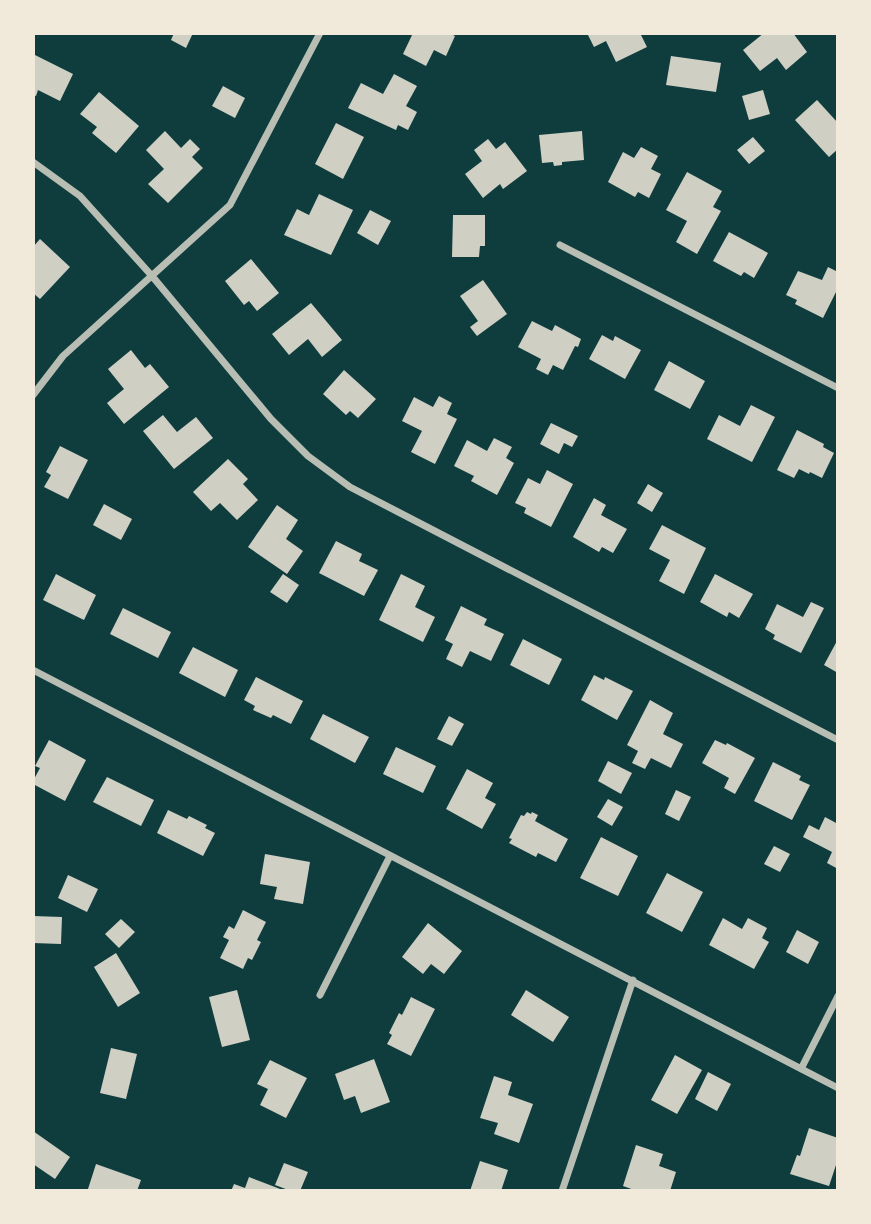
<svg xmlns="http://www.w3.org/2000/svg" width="871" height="1224" font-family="'Open Sans',sans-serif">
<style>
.building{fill:#cfcfc3}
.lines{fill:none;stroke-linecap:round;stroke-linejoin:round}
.minor{stroke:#b8beb3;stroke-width:7}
</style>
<rect width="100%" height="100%" fill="#0f3d3e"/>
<path class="building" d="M 174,33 L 193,33 L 186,48 L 171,40 Z
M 413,33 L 449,33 L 455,36 L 446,56 L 434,50 L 426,66 L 403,54 Z
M 587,33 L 640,33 L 647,47 L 616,62 L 606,41 L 594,47 Z
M 764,33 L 793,33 L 807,52 L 786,70 L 777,58 L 760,71 L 743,50 Z
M 33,54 L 73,74 L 60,101 L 38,90 L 36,96 L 33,95 Z
M 671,56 L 721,63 L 716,92 L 666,85 Z
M 394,74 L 417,86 L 406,106 L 417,112 L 408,130 L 398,125 L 396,130 L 348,108 L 361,83 L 383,94 Z
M 223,86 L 245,98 L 235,118 L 212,106 Z
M 763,90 L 770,114 L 749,120 L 742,96 Z
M 99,92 L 139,126 L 116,153 L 92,133 L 97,127 L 80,114 Z
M 817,100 L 838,123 L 838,149 L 829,157 L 795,120 Z
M 336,123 L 364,137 L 343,179 L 315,164 Z
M 165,131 L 181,148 L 190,139 L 200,149 L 192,157 L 203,168 L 168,203 L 148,184 L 164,169 L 146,150 Z
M 582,131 L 584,160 L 562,162 L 562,165 L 554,166 L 553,162 L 542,163 L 539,135 Z
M 753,137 L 765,151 L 749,164 L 737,150 Z
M 488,139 L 496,149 L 505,142 L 527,171 L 503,189 L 500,184 L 483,198 L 465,174 L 482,161 L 474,150 Z
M 641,147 L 658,156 L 651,169 L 661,174 L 649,198 L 638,192 L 635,197 L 608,182 L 623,152 L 634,158 Z
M 687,172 L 722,191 L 713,207 L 721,211 L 697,254 L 676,242 L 687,221 L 666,210 Z
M 319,194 L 353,210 L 331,255 L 284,235 L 297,209 L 309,215 Z
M 370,210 L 391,221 L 378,245 L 357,233 Z
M 453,215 L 485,215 L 485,246 L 480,246 L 479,257 L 452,257 Z
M 729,232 L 768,253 L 754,278 L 744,272 L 741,276 L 713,261 Z
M 40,239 L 70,267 L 40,299 L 33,293 L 33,247 Z
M 251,259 L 279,293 L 257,311 L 249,301 L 244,305 L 225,281 Z
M 828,267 L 838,272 L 838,288 L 823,318 L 795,304 L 797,300 L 786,295 L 798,271 L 822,280 Z
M 483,280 L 507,314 L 477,336 L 470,327 L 478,321 L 460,296 Z
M 311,303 L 342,340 L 322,357 L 308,339 L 289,355 L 272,334 Z
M 532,321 L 552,331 L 555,325 L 581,339 L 578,347 L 575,346 L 563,370 L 553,365 L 548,375 L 536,369 L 541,359 L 518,347 Z
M 602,335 L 613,341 L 615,336 L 641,350 L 625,379 L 589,359 Z
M 131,350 L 145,368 L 150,364 L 169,387 L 124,424 L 107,403 L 124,389 L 108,369 Z
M 669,361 L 705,381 L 690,409 L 654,390 Z
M 344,370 L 376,399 L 358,418 L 350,411 L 346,415 L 323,394 Z
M 439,396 L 452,403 L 447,414 L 457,419 L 435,464 L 411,452 L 422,431 L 402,421 L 414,397 L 433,407 Z
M 751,405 L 775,417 L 752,462 L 707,439 L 719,415 L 740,426 Z
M 163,415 L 177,432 L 196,417 L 213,438 L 174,469 L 143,431 Z
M 551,423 L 578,436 L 572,447 L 564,443 L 559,454 L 540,444 Z
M 797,430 L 824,444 L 823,447 L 834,453 L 822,478 L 810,472 L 809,474 L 799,469 L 794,478 L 777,470 Z
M 494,438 L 512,447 L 506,458 L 514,463 L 497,495 L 471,481 L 474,476 L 454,466 L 467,440 L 487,451 Z
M 60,446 L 88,460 L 68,499 L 44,487 L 51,475 L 46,472 Z
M 228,459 L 248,479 L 243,484 L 258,500 L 237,520 L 220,503 L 211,511 L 193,492 Z
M 547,470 L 573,484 L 551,527 L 524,513 L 526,508 L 515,503 L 528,478 L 540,484 Z
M 648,484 L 663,493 L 652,512 L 637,503 Z
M 594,498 L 606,505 L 601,515 L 627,529 L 613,553 L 602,547 L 599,552 L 573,537 Z
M 104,504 L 132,519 L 121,540 L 93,525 Z
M 277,505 L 298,520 L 286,539 L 303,551 L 287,574 L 248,547 Z
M 662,525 L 706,548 L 684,594 L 659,581 L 670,560 L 649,549 Z
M 336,541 L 362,554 L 359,561 L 378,570 L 364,596 L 319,573 Z
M 56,574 L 96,595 L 84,620 L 43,600 Z
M 283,574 L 299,585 L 287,603 L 270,592 Z
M 401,574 L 425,586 L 415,607 L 435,617 L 423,642 L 379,620 Z
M 715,574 L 753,594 L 739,618 L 729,612 L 727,617 L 700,602 Z
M 811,602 L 824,608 L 801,653 L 773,639 L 775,635 L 765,629 L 777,604 L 803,617 Z
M 461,606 L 487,619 L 484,625 L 504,634 L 491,661 L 470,651 L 462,667 L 446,659 L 453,644 L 445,640 Z
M 123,608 L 171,632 L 158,658 L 110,634 Z
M 523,639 L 562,659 L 549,685 L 510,665 Z
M 838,639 L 838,673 L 824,665 Z
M 193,647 L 238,670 L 225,697 L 179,673 Z
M 594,675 L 604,680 L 605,677 L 633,691 L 617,720 L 581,700 Z
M 256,677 L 303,701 L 291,724 L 273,715 L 271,718 L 253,710 L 255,706 L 244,700 Z
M 650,700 L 673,713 L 663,734 L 683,744 L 671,768 L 651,758 L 645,769 L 632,763 L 638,751 L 627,745 Z
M 323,714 L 369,737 L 355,763 L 310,739 Z
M 449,716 L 464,724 L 452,746 L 437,739 Z
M 49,740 L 86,760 L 65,801 L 33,784 L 33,781 L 40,768 L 35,766 Z
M 715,740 L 726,745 L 727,743 L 755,758 L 735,794 L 724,788 L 729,778 L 702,763 Z
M 396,747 L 436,766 L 423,793 L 383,774 Z
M 608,761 L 632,773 L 621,794 L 598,781 Z
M 773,762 L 801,776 L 799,780 L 810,785 L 792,820 L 754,801 Z
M 467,769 L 493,783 L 485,798 L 496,804 L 482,829 L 446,809 Z
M 107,777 L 154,800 L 141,826 L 93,802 Z
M 676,790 L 691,797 L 679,821 L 665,814 Z
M 608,799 L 623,807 L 612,826 L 597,817 Z
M 168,810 L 187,819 L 189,816 L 207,825 L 205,828 L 215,833 L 203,856 L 157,833 Z
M 527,812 L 531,814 L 532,812 L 538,815 L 535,821 L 568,839 L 556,862 L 538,853 L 536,857 L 509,843 L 512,839 L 509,838 L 521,815 L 524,816 Z
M 825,817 L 838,824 L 838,869 L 827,863 L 832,852 L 803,837 L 809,825 L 819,830 Z
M 601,837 L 638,856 L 618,896 L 580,878 Z
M 774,846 L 790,854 L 780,872 L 764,864 Z
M 265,854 L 310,862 L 303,904 L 274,899 L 277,887 L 260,884 Z
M 667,873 L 703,892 L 682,932 L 646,913 Z
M 68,875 L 98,889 L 87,912 L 58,898 Z
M 243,910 L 266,922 L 257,940 L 261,942 L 252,960 L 248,958 L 243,969 L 220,958 L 229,940 L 223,937 L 229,926 L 234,929 Z
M 33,916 L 62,917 L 61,944 L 33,943 Z
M 723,918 L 742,929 L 748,918 L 767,928 L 762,938 L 769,942 L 754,969 L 709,945 Z
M 121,919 L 135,932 L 119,948 L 105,934 Z
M 428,923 L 462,951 L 444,974 L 431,964 L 423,974 L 402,957 Z
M 797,930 L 819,942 L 808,964 L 786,952 Z
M 116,953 L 140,993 L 118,1007 L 94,967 Z
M 237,990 L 250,1040 L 222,1047 L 209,997 Z
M 526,990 L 569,1017 L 553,1042 L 511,1015 Z
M 411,997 L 435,1009 L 411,1056 L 387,1044 L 392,1035 L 389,1033 L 399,1013 L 402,1015 Z
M 111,1048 L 137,1054 L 126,1099 L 100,1093 Z
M 675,1055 L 702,1070 L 677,1114 L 651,1100 Z
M 374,1059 L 390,1102 L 361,1113 L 355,1096 L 344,1100 L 335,1074 Z
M 270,1060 L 307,1078 L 286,1118 L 260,1105 L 268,1089 L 257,1084 Z
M 708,1072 L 731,1084 L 717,1111 L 695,1099 Z
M 494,1076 L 512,1082 L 508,1095 L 533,1104 L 519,1143 L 494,1134 L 498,1123 L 480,1118 Z
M 809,1128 L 838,1138 L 838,1159 L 829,1186 L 790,1174 L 797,1155 L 800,1156 Z
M 33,1131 L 70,1157 L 55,1179 L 33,1164 Z
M 636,1145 L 663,1154 L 659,1166 L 676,1172 L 670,1191 L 637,1191 L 623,1186 Z
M 480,1161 L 508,1170 L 501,1191 L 470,1191 Z
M 284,1163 L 308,1172 L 300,1191 L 291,1191 L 275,1185 Z
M 96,1164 L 141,1180 L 137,1191 L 91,1191 L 88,1189 Z
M 249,1177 L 275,1187 L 285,1191 L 231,1191 L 234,1184 L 245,1188 Z"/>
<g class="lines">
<path class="minor" d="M 33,162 L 80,196 L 152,276 L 271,419 L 308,456 L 350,487 L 838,740
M 560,245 L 838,388
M 33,395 L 63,356 L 230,205 L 320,33
M 33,670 C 301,810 570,947 838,1088
M 320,995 L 390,856
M 801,1069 L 838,996
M 562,1191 L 633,980"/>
</g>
<rect width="871" height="1224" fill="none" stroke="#f1e9da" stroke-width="70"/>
</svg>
